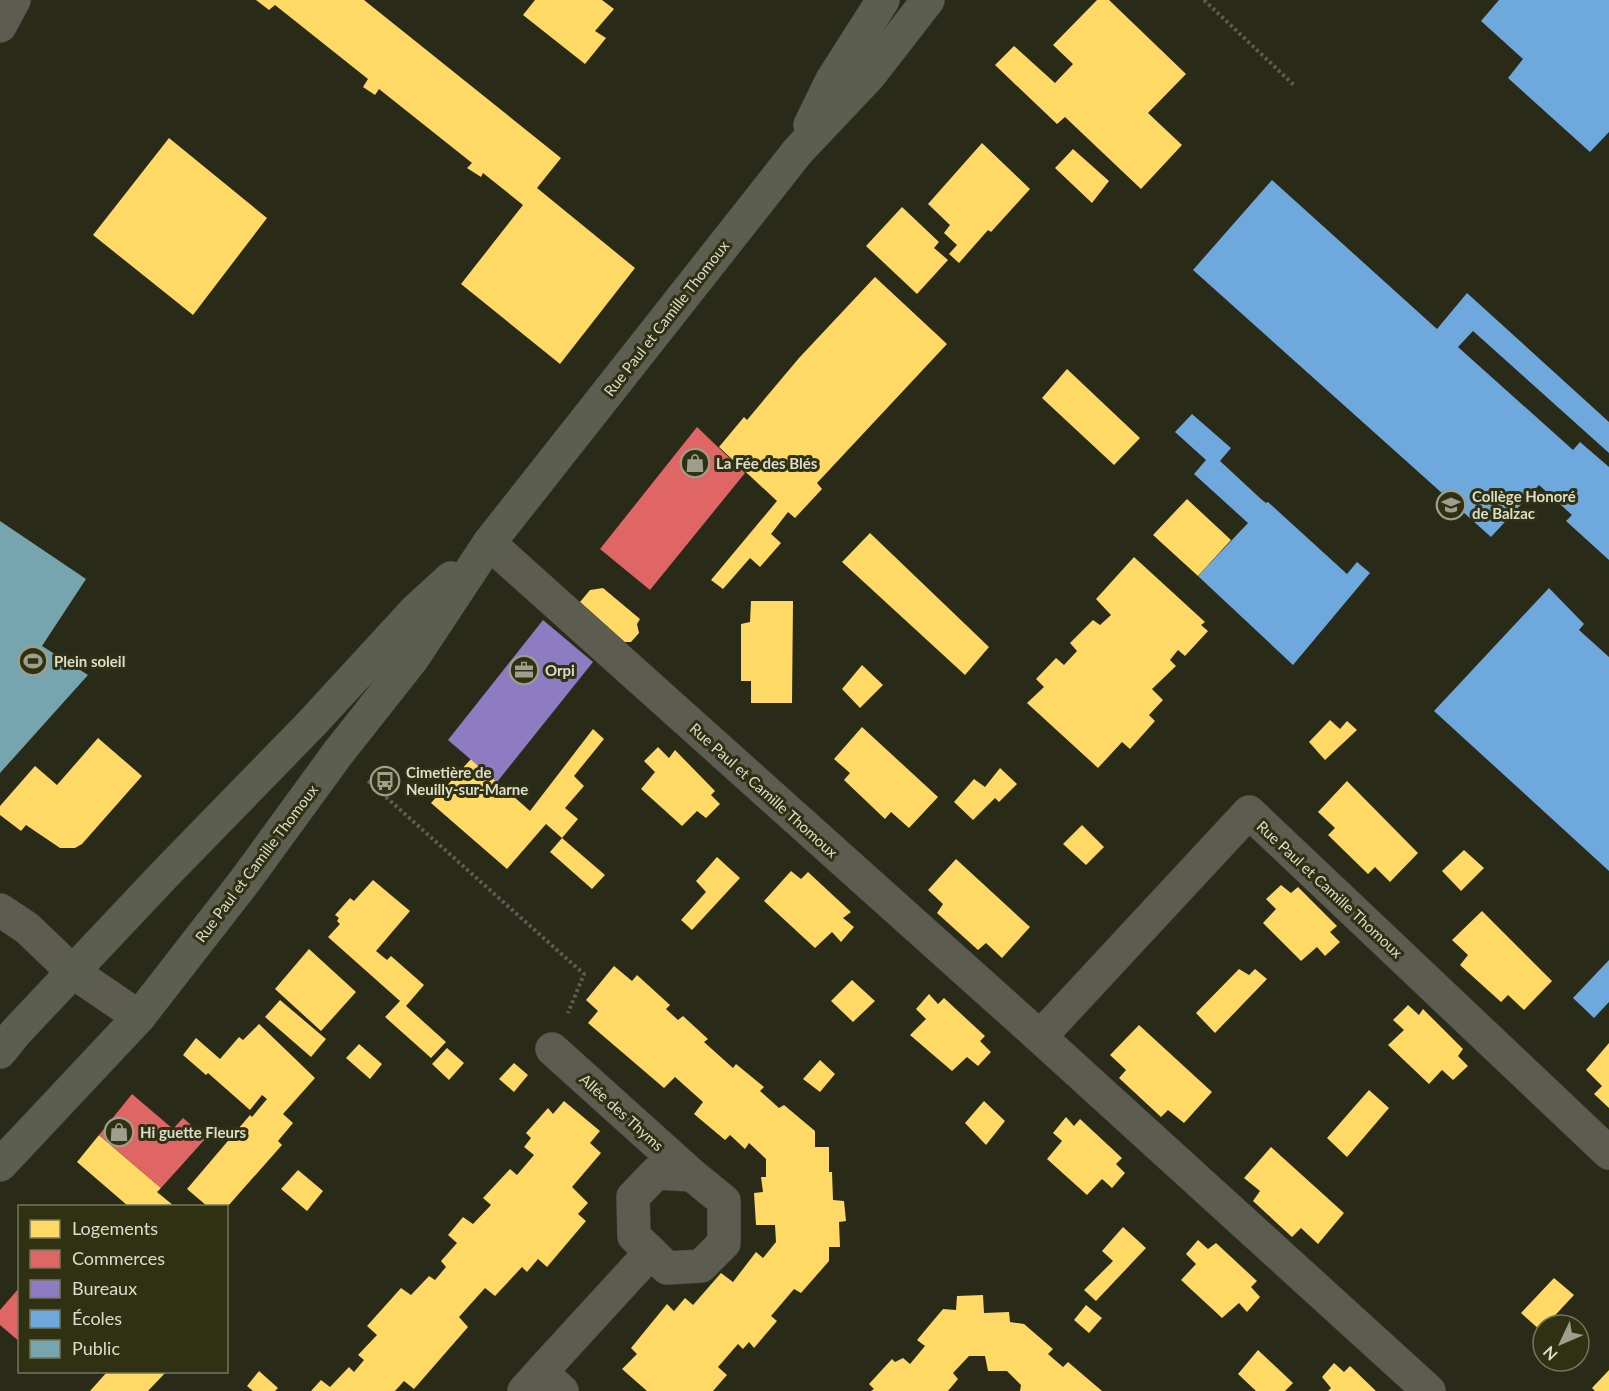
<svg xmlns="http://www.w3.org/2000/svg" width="1609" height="1391" font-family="Lato,sans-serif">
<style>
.homes{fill:#ffd966}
.shops{fill:#e06666}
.offices{fill:#8e7cc3}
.schools{fill:#6fa8dc}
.public{fill:#76a5af}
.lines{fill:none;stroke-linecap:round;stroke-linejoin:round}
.minor-casing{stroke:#464639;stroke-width:34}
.tertiary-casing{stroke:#464639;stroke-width:34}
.primary-casing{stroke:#464639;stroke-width:34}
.path{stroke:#5c5c50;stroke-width:4;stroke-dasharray:3 3;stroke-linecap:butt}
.minor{stroke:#5c5c50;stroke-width:33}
.tertiary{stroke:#5c5c50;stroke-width:33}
.primary{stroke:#5c5f50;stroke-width:33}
.labels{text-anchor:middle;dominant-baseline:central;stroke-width:6;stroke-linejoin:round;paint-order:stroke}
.street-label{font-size:15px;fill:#ddc;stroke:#303013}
.poi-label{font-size:15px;font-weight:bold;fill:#ddc;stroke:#303013;text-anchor:start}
</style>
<rect width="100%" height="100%" fill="#2a2a19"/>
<path class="homes" d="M 256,0 L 364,0 L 561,158 L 537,188 L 635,268 L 560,364 L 461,284 L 523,205 L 483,173 L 481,177 L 467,168 L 472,163 L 379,89 L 375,95 L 363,87 L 368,79 L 275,5 L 269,10 Z
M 535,0 L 602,0 L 614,9 L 595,31 L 606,38 L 585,64 L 523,15 Z
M 1097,0 L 1109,0 L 1186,74 L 1148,113 L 1182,145 L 1141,189 L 1065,117 L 1057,124 L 995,65 L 1014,46 L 1055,83 L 1073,64 L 1053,45 Z
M 169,138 L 267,218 L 193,315 L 93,235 Z
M 982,143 L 1030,189 L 991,232 L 988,230 L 959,263 L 949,254 L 957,245 L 944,233 L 950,225 L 928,204 Z
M 1073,149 L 1109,181 L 1092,203 L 1055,168 Z
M 902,207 L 939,242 L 934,248 L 948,260 L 917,294 L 866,246 Z
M 875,277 L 947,344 L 817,483 L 822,489 L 795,518 L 788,512 L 771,534 L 781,543 L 760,567 L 750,558 L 723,589 L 711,580 L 777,501 L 719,447 L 744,417 L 747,420 L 799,358 Z
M 1067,369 L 1140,438 L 1114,465 L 1042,398 Z
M 1187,499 L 1231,540 L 1198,576 L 1153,535 Z
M 870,533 L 989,647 L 965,675 L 842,562 Z
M 1134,557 L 1205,622 L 1201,625 L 1208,631 L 1185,656 L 1178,650 L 1170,660 L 1176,666 L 1152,689 L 1163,700 L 1149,715 L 1155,721 L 1130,749 L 1122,742 L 1098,768 L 1027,703 L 1044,687 L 1036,679 L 1056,658 L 1064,665 L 1077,651 L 1070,643 L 1093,620 L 1100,625 L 1111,615 L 1096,599 Z
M 603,588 L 640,619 L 637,624 L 639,633 L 631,642 L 622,642 L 582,615 L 580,602 L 590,590 Z
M 751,601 L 793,601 L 792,703 L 751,703 L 751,681 L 741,681 L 741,624 L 750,622 Z
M 862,665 L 883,685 L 860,708 L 842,689 Z
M 1330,720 L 1340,729 L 1347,721 L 1357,730 L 1325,760 L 1309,742 Z
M 862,727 L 938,797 L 909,828 L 891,812 L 885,819 L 844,780 L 850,773 L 834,759 Z
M 593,729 L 604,739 L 574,776 L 584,786 L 565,808 L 578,819 L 562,838 L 546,824 L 507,869 L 431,803 L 471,759 L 530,811 Z
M 98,738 L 142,776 L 82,844 L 75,848 L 60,848 L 26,825 L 21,831 L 0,815 L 0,806 L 35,766 L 57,785 Z
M 658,747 L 669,758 L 675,750 L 715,791 L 711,795 L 720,804 L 706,818 L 697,811 L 682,826 L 641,789 L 655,772 L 644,761 Z
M 1000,768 L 1017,784 L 999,802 L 995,798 L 973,820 L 954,802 L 974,779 L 985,787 Z
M 1347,781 L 1418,853 L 1390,882 L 1375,867 L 1368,874 L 1328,835 L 1335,828 L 1318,812 Z
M 1082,825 L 1104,847 L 1086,865 L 1063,844 Z
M 562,838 L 605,875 L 592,889 L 550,852 Z
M 1464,850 L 1484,868 L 1461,891 L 1442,871 Z
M 717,857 L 740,878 L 692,930 L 681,920 L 706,892 L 696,881 Z
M 956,859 L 1030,927 L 1002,958 L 986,943 L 978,950 L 937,913 L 943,904 L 928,890 Z
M 791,871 L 801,879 L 808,872 L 851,912 L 843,918 L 854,927 L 841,942 L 832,932 L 815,948 L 764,901 Z
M 373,880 L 410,911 L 376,951 L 387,960 L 391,956 L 424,985 L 406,1006 L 446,1042 L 431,1058 L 385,1017 L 400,1001 L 328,937 L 340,924 L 337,921 L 339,918 L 335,915 L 350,898 L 354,901 Z
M 1281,885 L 1291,893 L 1298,887 L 1337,926 L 1330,932 L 1340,942 L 1325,956 L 1317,947 L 1301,961 L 1263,923 L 1276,909 L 1266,899 Z
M 1482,911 L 1552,981 L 1524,1010 L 1508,995 L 1501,1002 L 1460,965 L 1468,955 L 1452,940 Z
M 309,949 L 356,992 L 321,1031 L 275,989 Z
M 614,966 L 632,981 L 637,975 L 670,1005 L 666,1009 L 678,1020 L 683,1016 L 708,1039 L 704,1042 L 733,1068 L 736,1064 L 764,1087 L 760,1091 L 779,1108 L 784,1105 L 815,1131 L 815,1147 L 829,1147 L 829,1172 L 832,1172 L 833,1200 L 844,1201 L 846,1221 L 839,1222 L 840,1247 L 829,1247 L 829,1261 L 801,1293 L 794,1289 L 783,1302 L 771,1316 L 777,1321 L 754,1348 L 749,1342 L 743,1349 L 738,1344 L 718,1367 L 727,1375 L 713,1391 L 647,1391 L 622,1369 L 637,1354 L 631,1348 L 667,1304 L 674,1311 L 685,1298 L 693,1305 L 721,1273 L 733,1282 L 756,1252 L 763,1258 L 776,1242 L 775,1225 L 756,1225 L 754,1193 L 763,1192 L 761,1177 L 766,1177 L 766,1159 L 749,1143 L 745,1149 L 730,1135 L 725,1140 L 694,1114 L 703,1102 L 675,1077 L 664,1088 L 588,1023 L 598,1011 L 586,1000 Z
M 1239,969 L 1249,975 L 1255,969 L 1267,979 L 1215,1033 L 1196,1013 Z
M 852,980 L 875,1001 L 853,1022 L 831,1001 Z
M 929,994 L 938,1004 L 944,998 L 985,1036 L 980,1041 L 991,1052 L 978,1066 L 967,1057 L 952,1071 L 910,1035 L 926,1019 L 916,1009 Z
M 280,1000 L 326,1039 L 311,1057 L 265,1017 Z
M 1408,1005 L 1419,1015 L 1423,1009 L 1463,1049 L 1458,1056 L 1468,1066 L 1453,1080 L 1442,1070 L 1429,1084 L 1388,1045 L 1404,1030 L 1393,1020 Z
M 259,1024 L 315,1078 L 283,1114 L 293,1123 L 278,1141 L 282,1145 L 228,1206 L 207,1206 L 187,1189 L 250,1115 L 252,1117 L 267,1099 L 262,1095 L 250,1110 L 208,1073 L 206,1075 L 183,1055 L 196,1038 L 220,1059 L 239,1037 L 243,1040 Z
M 1139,1025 L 1212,1092 L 1184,1123 L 1168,1110 L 1161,1117 L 1119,1078 L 1126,1070 L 1110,1055 Z
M 1609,1043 L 1609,1108 L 1594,1094 L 1602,1086 L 1586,1070 Z
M 359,1044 L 382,1064 L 370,1079 L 346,1058 Z
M 447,1048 L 464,1063 L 449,1080 L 432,1064 Z
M 820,1060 L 835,1074 L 820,1092 L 803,1079 Z
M 514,1063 L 528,1075 L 514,1092 L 499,1079 Z
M 1369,1090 L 1389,1108 L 1347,1157 L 1327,1138 Z
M 564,1101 L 600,1131 L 590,1143 L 601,1153 L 572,1187 L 588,1203 L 578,1214 L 586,1221 L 547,1267 L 538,1259 L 527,1272 L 522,1267 L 495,1296 L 485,1288 L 459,1317 L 468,1327 L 414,1389 L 404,1381 L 395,1391 L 311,1391 L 321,1380 L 330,1387 L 349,1367 L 354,1372 L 364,1360 L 358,1355 L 377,1335 L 367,1326 L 401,1288 L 411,1295 L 429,1276 L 435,1280 L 446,1267 L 441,1261 L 457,1243 L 448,1235 L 463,1217 L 473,1224 L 491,1205 L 483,1198 L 510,1169 L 517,1175 L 534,1155 L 524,1147 L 531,1138 L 526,1133 L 548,1108 L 553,1114 Z
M 984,1101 L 1005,1121 L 986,1145 L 965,1123 Z
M 1066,1117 L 1074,1126 L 1080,1119 L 1122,1158 L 1116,1164 L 1125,1173 L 1112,1188 L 1102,1179 L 1087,1195 L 1047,1159 L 1062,1141 L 1053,1133 Z
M 99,1135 L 161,1188 L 157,1192 L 174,1206 L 128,1206 L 77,1162 Z
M 1271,1147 L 1344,1213 L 1318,1244 L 1301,1228 L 1292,1237 L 1253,1201 L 1260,1191 L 1244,1178 Z
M 298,1170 L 323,1191 L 307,1211 L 281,1189 Z
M 1123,1227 L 1146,1248 L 1096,1301 L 1084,1290 L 1113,1261 L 1102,1251 Z
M 1198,1240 L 1208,1249 L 1216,1243 L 1257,1281 L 1251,1287 L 1260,1297 L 1247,1312 L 1239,1303 L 1222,1318 L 1181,1280 L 1196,1264 L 1186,1254 Z
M 1554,1278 L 1574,1295 L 1546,1325 L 1543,1325 L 1541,1331 L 1521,1313 Z
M 983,1295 L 984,1313 L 1009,1312 L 1010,1322 L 1024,1324 L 1053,1349 L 1048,1354 L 1063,1367 L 1068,1362 L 1102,1391 L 1020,1391 L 1021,1385 L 1007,1371 L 988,1371 L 985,1356 L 969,1356 L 953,1373 L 958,1379 L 948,1391 L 871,1391 L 874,1389 L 869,1384 L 892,1359 L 895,1362 L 903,1358 L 910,1364 L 925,1346 L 917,1340 L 943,1309 L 956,1310 L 957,1296 Z
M 1086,1305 L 1102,1318 L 1089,1333 L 1074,1320 Z
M 1258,1350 L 1293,1383 L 1285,1391 L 1256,1391 L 1238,1374 Z
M 1334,1363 L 1344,1372 L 1350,1366 L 1376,1391 L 1328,1391 L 1331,1388 L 1322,1377 Z
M 1609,1370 L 1609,1391 L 1595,1391 L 1592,1388 Z
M 259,1371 L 278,1388 L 275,1391 L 253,1391 L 247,1386 Z
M 107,1372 L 166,1372 L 148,1391 L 90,1391 Z"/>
<path class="shops" d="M 697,427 L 745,473 L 650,590 L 600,549 Z
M 132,1094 L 173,1129 L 183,1118 L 206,1138 L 161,1188 L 99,1135 Z
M 20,1287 L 20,1342 L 0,1325 L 0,1310 Z"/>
<path class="offices" d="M 543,620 L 593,662 L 497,782 L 448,740 Z"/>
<path class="schools" d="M 1499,0 L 1609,0 L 1609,132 L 1590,152 L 1508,78 L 1523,59 L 1481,21 Z
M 1272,180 L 1437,329 L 1467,293 L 1609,422 L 1609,453 L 1473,331 L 1458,347 L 1573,450 L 1580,442 L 1609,467 L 1609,560 L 1566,521 L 1572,515 L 1539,485 L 1491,537 L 1193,270 Z
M 1192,414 L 1231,448 L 1220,461 L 1261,499 L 1266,503 L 1268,502 L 1347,574 L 1357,562 L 1370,573 L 1293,665 L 1198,576 L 1248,523 L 1194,474 L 1206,460 L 1175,432 Z
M 1549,588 L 1584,624 L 1579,630 L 1609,657 L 1609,871 L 1434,711 Z
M 1609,960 L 1609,1002 L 1594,1018 L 1573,998 Z"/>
<path class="public" d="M 0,521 L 86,579 L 42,646 L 88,675 L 0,773 Z"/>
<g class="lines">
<g class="minor-casing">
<path id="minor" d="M 0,26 L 14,0
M 489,543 L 1040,1037 L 1429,1391
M 1040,1037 L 1249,812 L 1609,1153
M 552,1049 L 692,1175
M 656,1173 L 692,1175 L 724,1201 L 724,1243 L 701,1266 L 667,1268 L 634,1236 L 633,1197 Z
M 541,1372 L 651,1252
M 524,1391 L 541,1372 L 562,1391"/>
</g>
<g class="tertiary-casing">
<path id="tertiary" d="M 0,910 L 27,928 L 73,972 L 139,1017"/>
</g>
<g class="primary-casing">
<path id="primary" d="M 810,125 L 832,80 L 883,0
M 0,1052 L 16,1032 L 165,874 L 312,723 L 416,610 L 451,578
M 0,1165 L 139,1017 L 244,882 L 338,753 L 413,658 L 489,543 L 798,151 L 869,76 L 928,0"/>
</g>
<path class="path" d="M 1204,0 L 1295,86
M 368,781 L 584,974 L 568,1013"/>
<use href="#minor" class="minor"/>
<use href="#tertiary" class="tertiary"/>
<use href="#primary" class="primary"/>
</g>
<defs>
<g id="shop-ring" transform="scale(1.5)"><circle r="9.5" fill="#303013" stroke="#9e9e8d" stroke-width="1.5"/><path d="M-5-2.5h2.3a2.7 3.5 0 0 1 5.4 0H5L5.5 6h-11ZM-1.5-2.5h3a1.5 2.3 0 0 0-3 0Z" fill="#9e9e8d"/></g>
<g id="school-ring" transform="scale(1.5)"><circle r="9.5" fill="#303013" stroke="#9e9e8d" stroke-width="1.5"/><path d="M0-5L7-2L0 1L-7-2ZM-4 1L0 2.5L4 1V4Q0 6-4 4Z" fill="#9e9e8d"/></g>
<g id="stadium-ring" transform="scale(1.5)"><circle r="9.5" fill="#303013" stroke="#9e9e8d" stroke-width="1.5"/><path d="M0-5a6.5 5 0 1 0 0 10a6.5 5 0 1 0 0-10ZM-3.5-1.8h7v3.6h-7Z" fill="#9e9e8d"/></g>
<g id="office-ring" transform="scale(1.5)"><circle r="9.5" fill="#303013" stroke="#9e9e8d" stroke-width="1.5"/><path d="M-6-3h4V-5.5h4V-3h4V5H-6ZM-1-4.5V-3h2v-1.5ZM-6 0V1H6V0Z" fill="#9e9e8d"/></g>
<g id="bus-ring" transform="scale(1.5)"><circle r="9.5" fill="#303013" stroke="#9e9e8d" stroke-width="1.5"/><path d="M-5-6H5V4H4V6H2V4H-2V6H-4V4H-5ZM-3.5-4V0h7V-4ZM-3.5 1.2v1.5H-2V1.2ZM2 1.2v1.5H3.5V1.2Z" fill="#9e9e8d"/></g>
</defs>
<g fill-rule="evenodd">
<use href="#shop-ring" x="695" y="463"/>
<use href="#school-ring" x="1451" y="505"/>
<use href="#stadium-ring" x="33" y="661"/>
<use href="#office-ring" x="524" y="670"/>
<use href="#bus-ring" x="385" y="781"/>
<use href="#shop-ring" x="119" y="1132"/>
</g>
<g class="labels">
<g class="street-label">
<text transform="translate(666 318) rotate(-52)">Rue Paul et Camille Thomoux</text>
<text transform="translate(764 790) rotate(42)">Rue Paul et Camille Thomoux</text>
<text transform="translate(256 863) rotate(-53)">Rue Paul et Camille Thomoux</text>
<text transform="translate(1330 889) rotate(43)">Rue Paul et Camille Thomoux</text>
<text transform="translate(622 1112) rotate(42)">Allée des Thyms</text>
</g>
<g class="poi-label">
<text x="716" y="463">La Fée des Blés</text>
<text x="1472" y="496">Collège Honoré<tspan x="1472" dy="17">de Balzac</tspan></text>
<text x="54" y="661">Plein soleil</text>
<text x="545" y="670">Orpi</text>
<text x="406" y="772">Cimetière de<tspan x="406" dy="17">Neuilly-sur-Marne</tspan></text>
<text x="140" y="1132">Hi guette Fleurs</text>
</g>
</g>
<rect x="18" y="1205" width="210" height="168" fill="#303013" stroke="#75755d" stroke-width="1.5"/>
<rect x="30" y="1220" width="30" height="18" fill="#ffd966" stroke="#75755d" stroke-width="1.5"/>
<text x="72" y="1235" font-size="18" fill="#ddddcc">Logements</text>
<rect x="30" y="1250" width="30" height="18" fill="#e06666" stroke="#75755d" stroke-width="1.5"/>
<text x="72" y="1265" font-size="18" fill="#ddddcc">Commerces</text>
<rect x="30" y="1280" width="30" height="18" fill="#8e7cc3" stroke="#75755d" stroke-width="1.5"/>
<text x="72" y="1295" font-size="18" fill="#ddddcc">Bureaux</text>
<rect x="30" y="1310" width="30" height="18" fill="#6fa8dc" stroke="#75755d" stroke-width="1.5"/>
<text x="72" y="1325" font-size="18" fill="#ddddcc">Écoles</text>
<rect x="30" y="1340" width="30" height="18" fill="#76a5af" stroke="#75755d" stroke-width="1.5"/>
<text x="72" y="1355" font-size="18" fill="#ddddcc">Public</text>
<g transform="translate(1561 1343) rotate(226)"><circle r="28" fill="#303013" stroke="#75755d" stroke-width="1.5"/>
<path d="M0-4.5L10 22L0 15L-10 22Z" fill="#9e9e8d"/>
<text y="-9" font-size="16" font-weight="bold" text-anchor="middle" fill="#ddddcc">N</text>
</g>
</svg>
